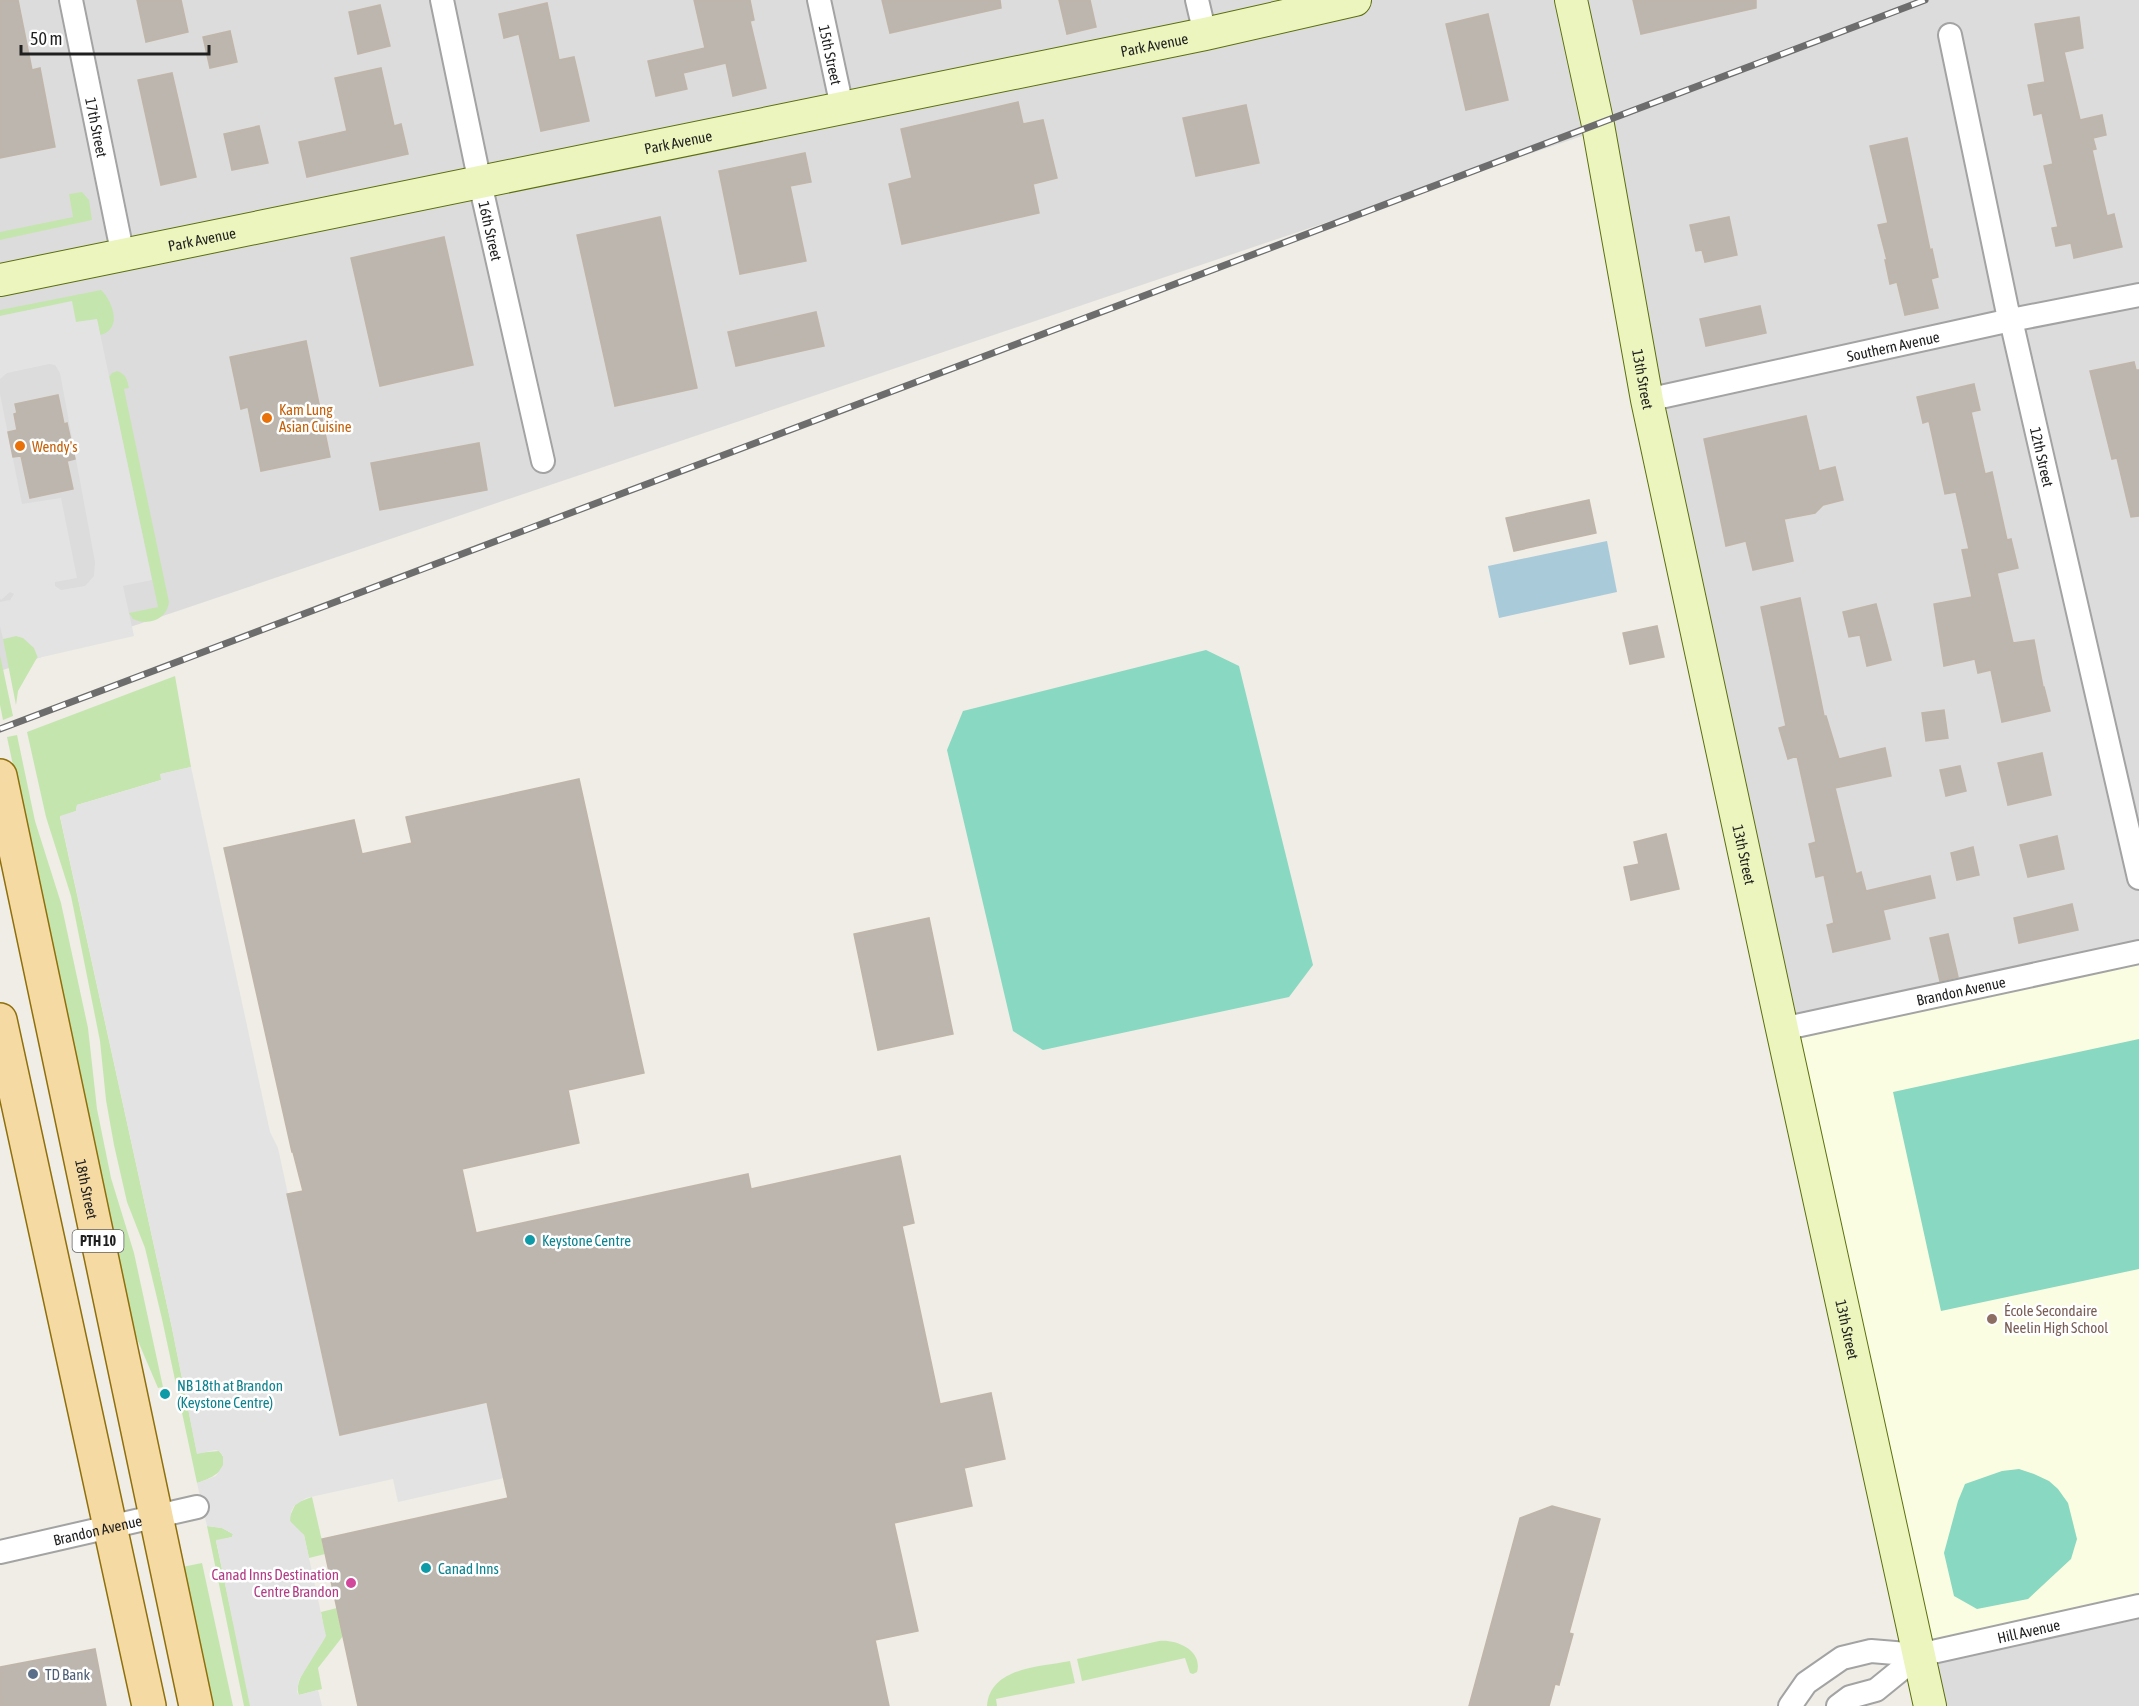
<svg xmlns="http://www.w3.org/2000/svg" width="2139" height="1706" font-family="'Asap Condensed',sans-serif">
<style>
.residential{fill:#dddcdc}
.education{fill:#fafde1}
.grass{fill:#c5e5af}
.pitch{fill:#89d8c1}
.parking{fill:#e3e3e3}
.water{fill:#a9cad9}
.building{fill:#bcb6af;stroke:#c0b5a9;stroke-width:1.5}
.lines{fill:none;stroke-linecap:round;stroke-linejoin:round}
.street-casing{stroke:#a3a3a3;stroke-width:26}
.secondary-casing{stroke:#5b6f0d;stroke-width:34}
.primary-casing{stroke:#8f6f0b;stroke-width:36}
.street{stroke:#fff;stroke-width:22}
.secondary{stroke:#edf5be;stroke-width:32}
.primary{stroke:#f5daa4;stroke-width:33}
.rail-casing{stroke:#6d6d6d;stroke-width:7}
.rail{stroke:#fff;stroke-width:4.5;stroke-dasharray:14;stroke-linecap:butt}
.food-dot{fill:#e8710a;stroke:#fff;stroke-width:2}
.culture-dot{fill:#0f9aa8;stroke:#fff;stroke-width:2}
.education-dot{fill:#8d6e63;stroke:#fff;stroke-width:2}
.hotel-dot{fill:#d1479c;stroke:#fff;stroke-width:2}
.service-dot{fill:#5c6f8a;stroke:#fff;stroke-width:2}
.labels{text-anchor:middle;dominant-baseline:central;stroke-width:5;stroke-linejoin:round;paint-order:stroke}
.shield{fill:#fff;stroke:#626262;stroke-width:1.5}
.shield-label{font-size:14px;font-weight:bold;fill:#1f1f1f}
.street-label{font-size:15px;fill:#1f1f1f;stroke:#fff}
.food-label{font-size:15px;fill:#c56008;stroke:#fff;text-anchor:start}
.culture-label{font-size:15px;fill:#0d838f;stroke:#fff;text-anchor:start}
.education-label{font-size:15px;fill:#785e54;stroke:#fff;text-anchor:start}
.hotel-label{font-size:15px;fill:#b23c85;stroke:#fff;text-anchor:end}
.service-label{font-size:15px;fill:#4e5e75;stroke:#fff;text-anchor:start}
</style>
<rect width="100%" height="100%" fill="#efede6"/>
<path class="residential" d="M 0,0 L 2139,0 L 2139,952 L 1780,1029 L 1591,133 L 0,671 Z
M 2139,1606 L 2139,1706 L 1929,1706 L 1918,1654 Z"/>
<path class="education" d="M 2139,952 L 2139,1610 L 1919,1655 L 1782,1029 Z"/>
<path class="grass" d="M 82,192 L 89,200 L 92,220 L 0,240 L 0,232 L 73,217 L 69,194 Z
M 101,290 C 113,301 123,330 100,335 L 97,320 L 75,322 L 71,302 L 0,316 L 0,310 Z
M 117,371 C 126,374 127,379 129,388 L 124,389 L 169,602 C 167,620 148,626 133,619 L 129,613 L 158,607 L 109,377 L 112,373 Z
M 16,636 C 27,637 35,645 38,656 L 18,691 L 16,705 L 3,639 Z
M 0,655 L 13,716 L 3,720 L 0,705 Z
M 175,676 L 191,767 L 161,774 L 161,780 L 77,805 L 76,811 L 60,817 L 172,1328 L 197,1453 L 219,1451 C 235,1468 210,1479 197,1483 L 162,1319 L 145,1248 L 127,1202 L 114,1145 L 106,1100 L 100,1041 L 71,896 L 46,817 L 27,732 Z
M 17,735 L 35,821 L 61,903 L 88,1028 L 97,1109 L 111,1178 L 134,1253 L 163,1387 L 158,1388 L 132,1327 L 7,737 Z
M 312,1497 L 325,1554 L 309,1558 L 304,1535 L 292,1526 L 289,1518 L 296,1503 Z
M 207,1526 L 222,1528 L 233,1534 L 232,1537 L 216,1541 L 251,1706 L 244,1706 Z
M 202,1563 L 233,1706 L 212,1706 L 182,1567 Z
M 337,1608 L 343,1636 L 318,1668 L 322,1689 L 299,1695 C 292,1680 318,1652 325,1637 L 321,1612 Z
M 1159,1641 C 1176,1639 1203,1650 1197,1672 L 1193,1674 L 1190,1673 L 1185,1658 L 1082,1681 L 1077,1659 Z
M 1070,1661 L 1075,1683 L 996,1699 L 997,1706 L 987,1706 C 990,1667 1040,1667 1070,1661 Z"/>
<path class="pitch" d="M 1206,650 L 1239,666 L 1313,965 L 1289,997 L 1043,1050 L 1013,1031 L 947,750 L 963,711 Z
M 2139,1039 L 2139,1269 L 1941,1311 L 1893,1092 Z
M 2019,1469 L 2034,1474 L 2049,1481 L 2058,1489 L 2068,1503 L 2077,1539 L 2071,1559 L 2028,1599 L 1977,1609 L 1954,1596 L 1944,1553 L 1958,1501 L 1965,1484 L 2002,1471 Z"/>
<path class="parking" d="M 72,301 L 76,322 L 97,319 L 152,580 L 123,586 L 134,636 L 38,658 L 34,648 L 23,638 L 16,636 L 3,639 L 0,626 L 0,602 L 10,600 L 14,594 L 10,592 L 1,600 L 0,598 L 0,394 L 22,504 L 61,498 L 77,578 L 55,582 L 55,586 L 61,590 L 85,586 L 94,576 L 95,562 L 60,373 L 55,365 L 49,364 L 7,373 L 0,379 L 0,316 Z
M 191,767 L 270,1132 L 278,1148 L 340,1435 L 487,1402 L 504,1478 L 398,1502 L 393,1479 L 306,1498 L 294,1506 L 291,1512 L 290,1521 L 304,1535 L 326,1636 L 299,1680 L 297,1692 L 299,1695 L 318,1690 L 322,1706 L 250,1706 L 216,1540 L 232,1537 L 233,1534 L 222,1528 L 207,1526 L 197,1483 L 216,1476 L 223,1465 L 223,1456 L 219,1451 L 215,1450 L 197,1454 L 172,1328 L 60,816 L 76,811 L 77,805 L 161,780 L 160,774 Z"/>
<path class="water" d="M 1607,541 L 1617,592 L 1499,618 L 1488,566 Z"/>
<path class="building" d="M 0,0 L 18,0 L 32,70 L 40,68 L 55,147 L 0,158 Z
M 137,0 L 181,0 L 188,32 L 146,42 Z
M 694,0 L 750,0 L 754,20 L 750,21 L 766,88 L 733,96 L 726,63 L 683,73 L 687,89 L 656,96 L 648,61 L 705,48 Z
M 882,0 L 1000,0 L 1001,8 L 890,33 Z
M 1059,0 L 1090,0 L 1096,27 L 1067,34 Z
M 1633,0 L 1756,0 L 1756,8 L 1641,34 Z
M 547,3 L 559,60 L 574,57 L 589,121 L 541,131 L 519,34 L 504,38 L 499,14 Z
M 380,5 L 390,46 L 358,54 L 349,12 Z
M 1488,14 L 1508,100 L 1466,110 L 1446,24 Z
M 2079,17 L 2083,48 L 2064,52 L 2080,120 L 2102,115 L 2106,135 L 2093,138 L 2096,149 L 2092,150 L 2107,216 L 2114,214 L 2122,247 L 2074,258 L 2071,243 L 2056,246 L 2052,228 L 2058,227 L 2044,166 L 2053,164 L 2042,113 L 2034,115 L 2028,85 L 2045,82 L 2035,24 Z
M 230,31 L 237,62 L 210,68 L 203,37 Z
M 381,68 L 394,126 L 401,124 L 408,154 L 307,177 L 299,142 L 347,131 L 335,78 Z
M 172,73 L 196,177 L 161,185 L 138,80 Z
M 1018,102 L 1023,124 L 1043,120 L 1057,178 L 1033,184 L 1039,213 L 902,244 L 889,184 L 912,178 L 901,129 Z
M 1246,105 L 1259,163 L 1196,176 L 1183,118 Z
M 259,126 L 268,163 L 232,170 L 224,134 Z
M 1907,138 L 1930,250 L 1932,249 L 1938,277 L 1931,279 L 1938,308 L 1905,315 L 1897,282 L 1890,284 L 1885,260 L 1887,260 L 1878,225 L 1888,223 L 1870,146 Z
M 805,153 L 811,182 L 790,186 L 806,261 L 740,274 L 719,171 Z
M 660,217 L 697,388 L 615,406 L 577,235 Z
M 1729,217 L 1737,255 L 1705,262 L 1702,250 L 1696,251 L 1690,225 Z
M 444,237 L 473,365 L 380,386 L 351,258 Z
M 1760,306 L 1766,333 L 1706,346 L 1700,319 Z
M 816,312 L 824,346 L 736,366 L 728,332 Z
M 306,341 L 330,457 L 261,471 L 248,407 L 241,409 L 230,357 Z
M 2134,362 L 2136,370 L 2139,370 L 2139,516 L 2131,517 L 2117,458 L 2112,459 L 2090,371 Z
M 1974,384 L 1980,410 L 1971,412 L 1985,474 L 1992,472 L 2007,540 L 2011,539 L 2018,568 L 1997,573 L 2013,643 L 2034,640 L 2043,687 L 2044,687 L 2050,711 L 2002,722 L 1991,670 L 1978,673 L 1975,659 L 1944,666 L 1934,604 L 1972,597 L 1962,550 L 1969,549 L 1956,492 L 1945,494 L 1929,421 L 1923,423 L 1917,397 Z
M 58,395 L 64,424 L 67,423 L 75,459 L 67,461 L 73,489 L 30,498 L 21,456 L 13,457 L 8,432 L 17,430 L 14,414 L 17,413 L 15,404 Z
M 1806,416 L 1819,471 L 1835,467 L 1843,500 L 1823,505 L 1815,513 L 1784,519 L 1793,561 L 1753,570 L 1746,541 L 1726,546 L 1704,439 Z
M 479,443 L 487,490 L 380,510 L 371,463 Z
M 1589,500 L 1596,533 L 1514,551 L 1506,518 Z
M 1800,598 L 1824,716 L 1826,716 L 1839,759 L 1885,748 L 1891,776 L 1835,788 L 1856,874 L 1861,872 L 1866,891 L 1930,876 L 1935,898 L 1883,910 L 1890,939 L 1833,952 L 1827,925 L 1834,923 L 1824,875 L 1816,877 L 1809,844 L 1816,842 L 1797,756 L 1788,759 L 1779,728 L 1786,726 L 1761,607 Z
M 1876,604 L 1891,660 L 1867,666 L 1860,635 L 1849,637 L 1843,612 Z
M 1657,626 L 1664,657 L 1630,664 L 1623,633 Z
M 1944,710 L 1948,738 L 1926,741 L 1922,713 Z
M 2042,753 L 2051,795 L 2008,805 L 1998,763 Z
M 1960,766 L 1966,791 L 1946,796 L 1940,770 Z
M 579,779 L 644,1073 L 568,1090 L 579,1143 L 462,1169 L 476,1233 L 748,1174 L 751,1189 L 900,1156 L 914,1223 L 902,1226 L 940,1404 L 991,1393 L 1005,1459 L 964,1468 L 972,1506 L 894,1523 L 918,1631 L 875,1640 L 889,1706 L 358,1706 L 322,1539 L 508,1498 L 487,1402 L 340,1435 L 287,1194 L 303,1191 L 293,1152 L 292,1152 L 224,848 L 354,820 L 362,854 L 412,843 L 406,817 Z
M 1666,834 L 1679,889 L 1631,900 L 1624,867 L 1639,864 L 1634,842 Z
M 2057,836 L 2064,869 L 2028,877 L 2020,845 Z
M 1973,847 L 1979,875 L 1957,880 L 1951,853 Z
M 2072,904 L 2078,930 L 2019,943 L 2014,918 Z
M 929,918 L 953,1034 L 878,1050 L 854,934 Z
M 1948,934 L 1958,977 L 1940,981 L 1930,938 Z
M 1552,1506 L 1600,1519 L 1569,1633 L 1573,1634 L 1559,1685 L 1555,1684 L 1549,1706 L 1469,1706 L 1520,1518 Z
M 95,1649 L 106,1706 L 0,1706 L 0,1667 Z"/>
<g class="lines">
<g class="street-casing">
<g id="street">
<path id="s1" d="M 71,0 L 123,256"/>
<path id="s2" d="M 442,0 L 480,183 L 543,461"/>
<path id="s3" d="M 819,0 L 842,107"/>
<path d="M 1197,0 L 1205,34"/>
<path id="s4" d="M 1950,35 L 2007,309 L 2011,320 L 2139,878"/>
<path id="s5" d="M 1647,400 L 2011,320 L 2139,295"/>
<path id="s6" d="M 1782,1029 L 2139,952"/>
<path id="s7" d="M 0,1552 L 197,1507"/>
<path id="s8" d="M 1790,1706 L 1806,1683 L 1842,1658 L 1871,1651 L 1919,1655 L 2139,1606"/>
<path d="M 1838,1706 L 1850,1697 L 1876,1690 L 1919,1655"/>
</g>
</g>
<g class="secondary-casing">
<g id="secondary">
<path id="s9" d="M 1571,0 L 1598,125 L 1647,400 L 1782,1029 L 1930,1706"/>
<path id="s10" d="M 0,280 L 1205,34 L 1355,0"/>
</g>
</g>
<g class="primary-casing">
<g id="primary">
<path id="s11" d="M 0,776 L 196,1706"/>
<path d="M 0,1020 L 149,1706"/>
</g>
</g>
<use href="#street" class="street"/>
<use href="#secondary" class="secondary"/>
<use href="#primary" class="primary"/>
<g class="rail-casing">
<path id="rail" d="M 0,729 L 1925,0"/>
</g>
<use href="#rail" class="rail"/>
</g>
<g class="food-dot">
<circle cx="267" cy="418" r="6"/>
<circle cx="20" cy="446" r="6"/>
</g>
<g class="culture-dot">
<circle cx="530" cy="1240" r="6"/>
<circle cx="165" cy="1394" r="6"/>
<circle cx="426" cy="1568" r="6"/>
</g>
<circle class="education-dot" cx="1992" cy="1319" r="6"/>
<circle class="hotel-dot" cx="351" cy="1583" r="6"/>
<circle class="service-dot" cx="33" cy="1674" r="6"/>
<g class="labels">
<rect class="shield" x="72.5" y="1230" width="51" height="22" rx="4.5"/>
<g class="shield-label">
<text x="98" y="1241">PTH 10</text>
</g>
<g class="street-label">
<text stroke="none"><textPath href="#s10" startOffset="1178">Park Avenue</textPath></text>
<text stroke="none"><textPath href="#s3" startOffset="56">15th Street</textPath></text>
<text stroke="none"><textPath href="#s1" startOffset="130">17th Street</textPath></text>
<text stroke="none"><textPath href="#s10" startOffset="692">Park Avenue</textPath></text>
<text stroke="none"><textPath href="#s2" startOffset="236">16th Street</textPath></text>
<text stroke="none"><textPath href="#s10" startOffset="206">Park Avenue</textPath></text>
<text stroke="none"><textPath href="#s5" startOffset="252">Southern Avenue</textPath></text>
<text stroke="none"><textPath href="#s9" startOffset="386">13th Street</textPath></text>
<text stroke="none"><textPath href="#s4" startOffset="432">12th Street</textPath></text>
<text stroke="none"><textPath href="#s9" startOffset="872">13th Street</textPath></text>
<text stroke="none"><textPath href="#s6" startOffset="183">Brandon Avenue</textPath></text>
<text stroke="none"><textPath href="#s11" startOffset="422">18th Street</textPath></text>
<text stroke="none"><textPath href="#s9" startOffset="1358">13th Street</textPath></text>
<text stroke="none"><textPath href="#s7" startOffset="100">Brandon Avenue</textPath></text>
<text stroke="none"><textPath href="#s8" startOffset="262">Hill Avenue</textPath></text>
</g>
<g class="food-label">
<text x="279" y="409">Kam Lung<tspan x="279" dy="17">Asian Cuisine</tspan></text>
<text x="32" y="446">Wendy's</text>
</g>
<g class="culture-label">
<text x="542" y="1240">Keystone Centre</text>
<text x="177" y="1385">NB 18th at Brandon<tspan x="177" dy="17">(Keystone Centre)</tspan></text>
<text x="438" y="1568">Canad Inns</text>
</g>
<g class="education-label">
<text x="2004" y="1310">École Secondaire<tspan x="2004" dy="17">Neelin High School</tspan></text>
</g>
<g class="hotel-label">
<text x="339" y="1574">Canad Inns Destination<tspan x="339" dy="17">Centre Brandon</tspan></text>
</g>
<g class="service-label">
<text x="45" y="1674">TD Bank</text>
</g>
</g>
<path d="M21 45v9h188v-9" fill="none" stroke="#1f1f1f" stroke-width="3"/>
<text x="30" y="45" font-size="18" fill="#1f1f1f" stroke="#ffffff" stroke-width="4.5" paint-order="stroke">50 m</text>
</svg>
